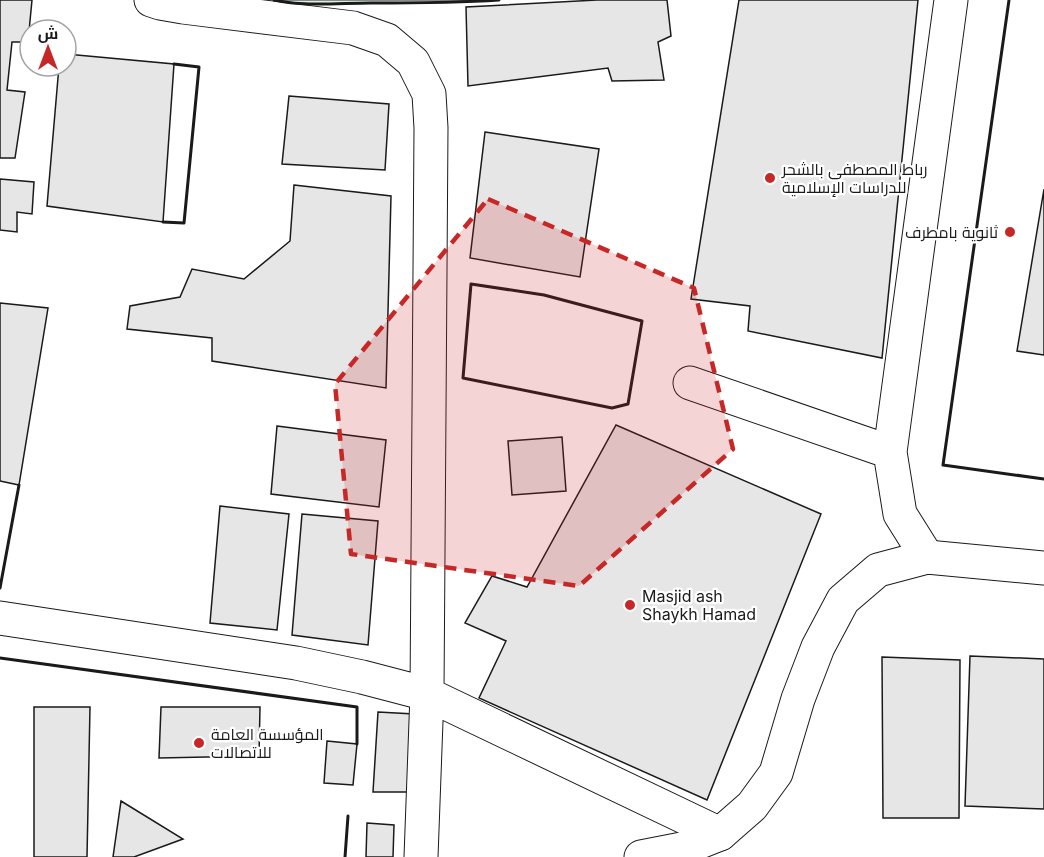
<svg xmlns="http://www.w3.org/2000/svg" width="1044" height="857" font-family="Inter,Cairo,sans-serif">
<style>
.green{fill:#e0efe3;stroke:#6a6a6a;stroke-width:1.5}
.building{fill:#e6e6e6;stroke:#1a1a1a;stroke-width:1.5}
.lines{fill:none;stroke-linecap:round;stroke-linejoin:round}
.street-casing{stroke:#1a1a1a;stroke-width:35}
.secondary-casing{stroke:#1a1a1a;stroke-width:35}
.street{stroke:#fff;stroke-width:33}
.secondary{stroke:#fff;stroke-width:33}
.wall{stroke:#1a1a1a;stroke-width:3}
.marked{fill:#c62828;fill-opacity:0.2;stroke:#c62828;stroke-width:4.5;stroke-dasharray:12 8;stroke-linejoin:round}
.poi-dot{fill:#c62828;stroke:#fff;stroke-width:2}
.labels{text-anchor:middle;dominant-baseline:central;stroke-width:4.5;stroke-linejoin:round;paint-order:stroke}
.poi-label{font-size:16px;fill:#1a1a1a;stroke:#fff;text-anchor:start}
</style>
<rect width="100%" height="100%" fill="#fff"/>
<path class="green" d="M 274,0 L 499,0 C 456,3 414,3 371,3 C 339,3 305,7 274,0 Z"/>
<path class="building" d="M 0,0 L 32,0 L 28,42 L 12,42 L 7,90 L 25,92 L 15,158 L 0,158 Z
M 597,0 L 667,0 L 671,36 L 658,42 L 664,80 L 612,81 L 608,68 L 468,86 L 466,7 Z
M 739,0 L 918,0 L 882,358 L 748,331 L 750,306 L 691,299 Z
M 66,54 L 174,64 L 163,222 L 47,206 L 59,66 L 66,66 Z
M 289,96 L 389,104 L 385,170 L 282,164 Z
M 485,132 L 599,149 L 580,277 L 470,258 Z
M 0,179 L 34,182 L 32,214 L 17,212 L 17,232 L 0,230 Z
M 294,185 L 391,196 L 386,388 L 212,361 L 212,338 L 127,329 L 130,306 L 180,297 L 192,269 L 244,279 L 290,241 Z
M 1044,189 L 1044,355 L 1017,351 Z
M 0,303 L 48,308 L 19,485 L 0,481 Z
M 616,425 L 821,514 L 707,800 L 479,698 L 506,641 L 465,623 L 492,576 L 527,587 Z
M 277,426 L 386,440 L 379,507 L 271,494 Z
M 562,437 L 566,491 L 512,495 L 508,441 Z
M 220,506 L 289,514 L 277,630 L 210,623 Z
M 302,514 L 378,521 L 368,645 L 292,635 Z
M 970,656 L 1044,659 L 1044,809 L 965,806 Z
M 882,657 L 960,660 L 959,818 L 883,818 Z
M 34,707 L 90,707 L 87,857 L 34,857 Z
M 161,707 L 260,707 L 259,756 L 159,758 Z
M 378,712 L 414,714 L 408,792 L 373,792 Z
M 327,741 L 357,744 L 353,785 L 324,783 Z
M 121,801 L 183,839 L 134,857 L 113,857 Z
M 367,823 L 394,825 L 393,857 L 366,857 Z"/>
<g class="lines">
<g class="street-casing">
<path id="street" d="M 151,0 L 160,3 L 183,7 L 353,28 L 387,40 L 413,62 L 429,94 L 431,128 L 427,694 L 421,857
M 690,383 L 890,452
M 927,557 L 900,514 L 890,452 L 951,0
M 0,618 L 296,663 L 362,677 L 427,694 L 720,834"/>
</g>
<g class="secondary-casing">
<path id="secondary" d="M 641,857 L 682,849 L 720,834 L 752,806 L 776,773 L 798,699 L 818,647 L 843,600 L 878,570 L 927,557 L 1044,568"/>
</g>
<use href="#street" class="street"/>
<use href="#secondary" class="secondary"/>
<path class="wall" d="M 274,0 C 305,7 339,3 371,3 C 414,3 456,3 499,0
M 1009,0 L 943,465 L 1044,479
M 163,222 L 184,223 L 199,67 L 174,64
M 471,284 L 544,295 L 642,321 L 628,404 L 612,408 L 463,378 Z
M 0,588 L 19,485
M 0,658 L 357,707 L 357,744
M 345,857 L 348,816"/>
</g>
<path class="marked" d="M 488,199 L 694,288 L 733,449 L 579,586 L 351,554 L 335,384 Z"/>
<g class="poi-dot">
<circle cx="770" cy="178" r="6"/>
<circle cx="1010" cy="232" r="6"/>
<circle cx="630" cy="605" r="6"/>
<circle cx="199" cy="743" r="6"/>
</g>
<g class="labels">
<g class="poi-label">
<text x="782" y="169">رباط المصطفى بالشحر<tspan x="782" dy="18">للدراسات الإسلامية</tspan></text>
<text x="998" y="232" text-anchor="end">ثانوية بامطرف</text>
<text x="642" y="596">Masjid ash<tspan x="642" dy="18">Shaykh Hamad</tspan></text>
<text x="211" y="734">المؤسسة العامة<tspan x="211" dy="18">للاتصالات</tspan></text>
</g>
</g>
<g transform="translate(48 48)"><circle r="28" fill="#ffffff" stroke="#a3a3a3" stroke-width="1.5"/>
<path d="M0-4.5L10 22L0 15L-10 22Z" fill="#c62828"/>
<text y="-9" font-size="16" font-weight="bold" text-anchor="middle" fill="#1a1a1a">ش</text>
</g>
</svg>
